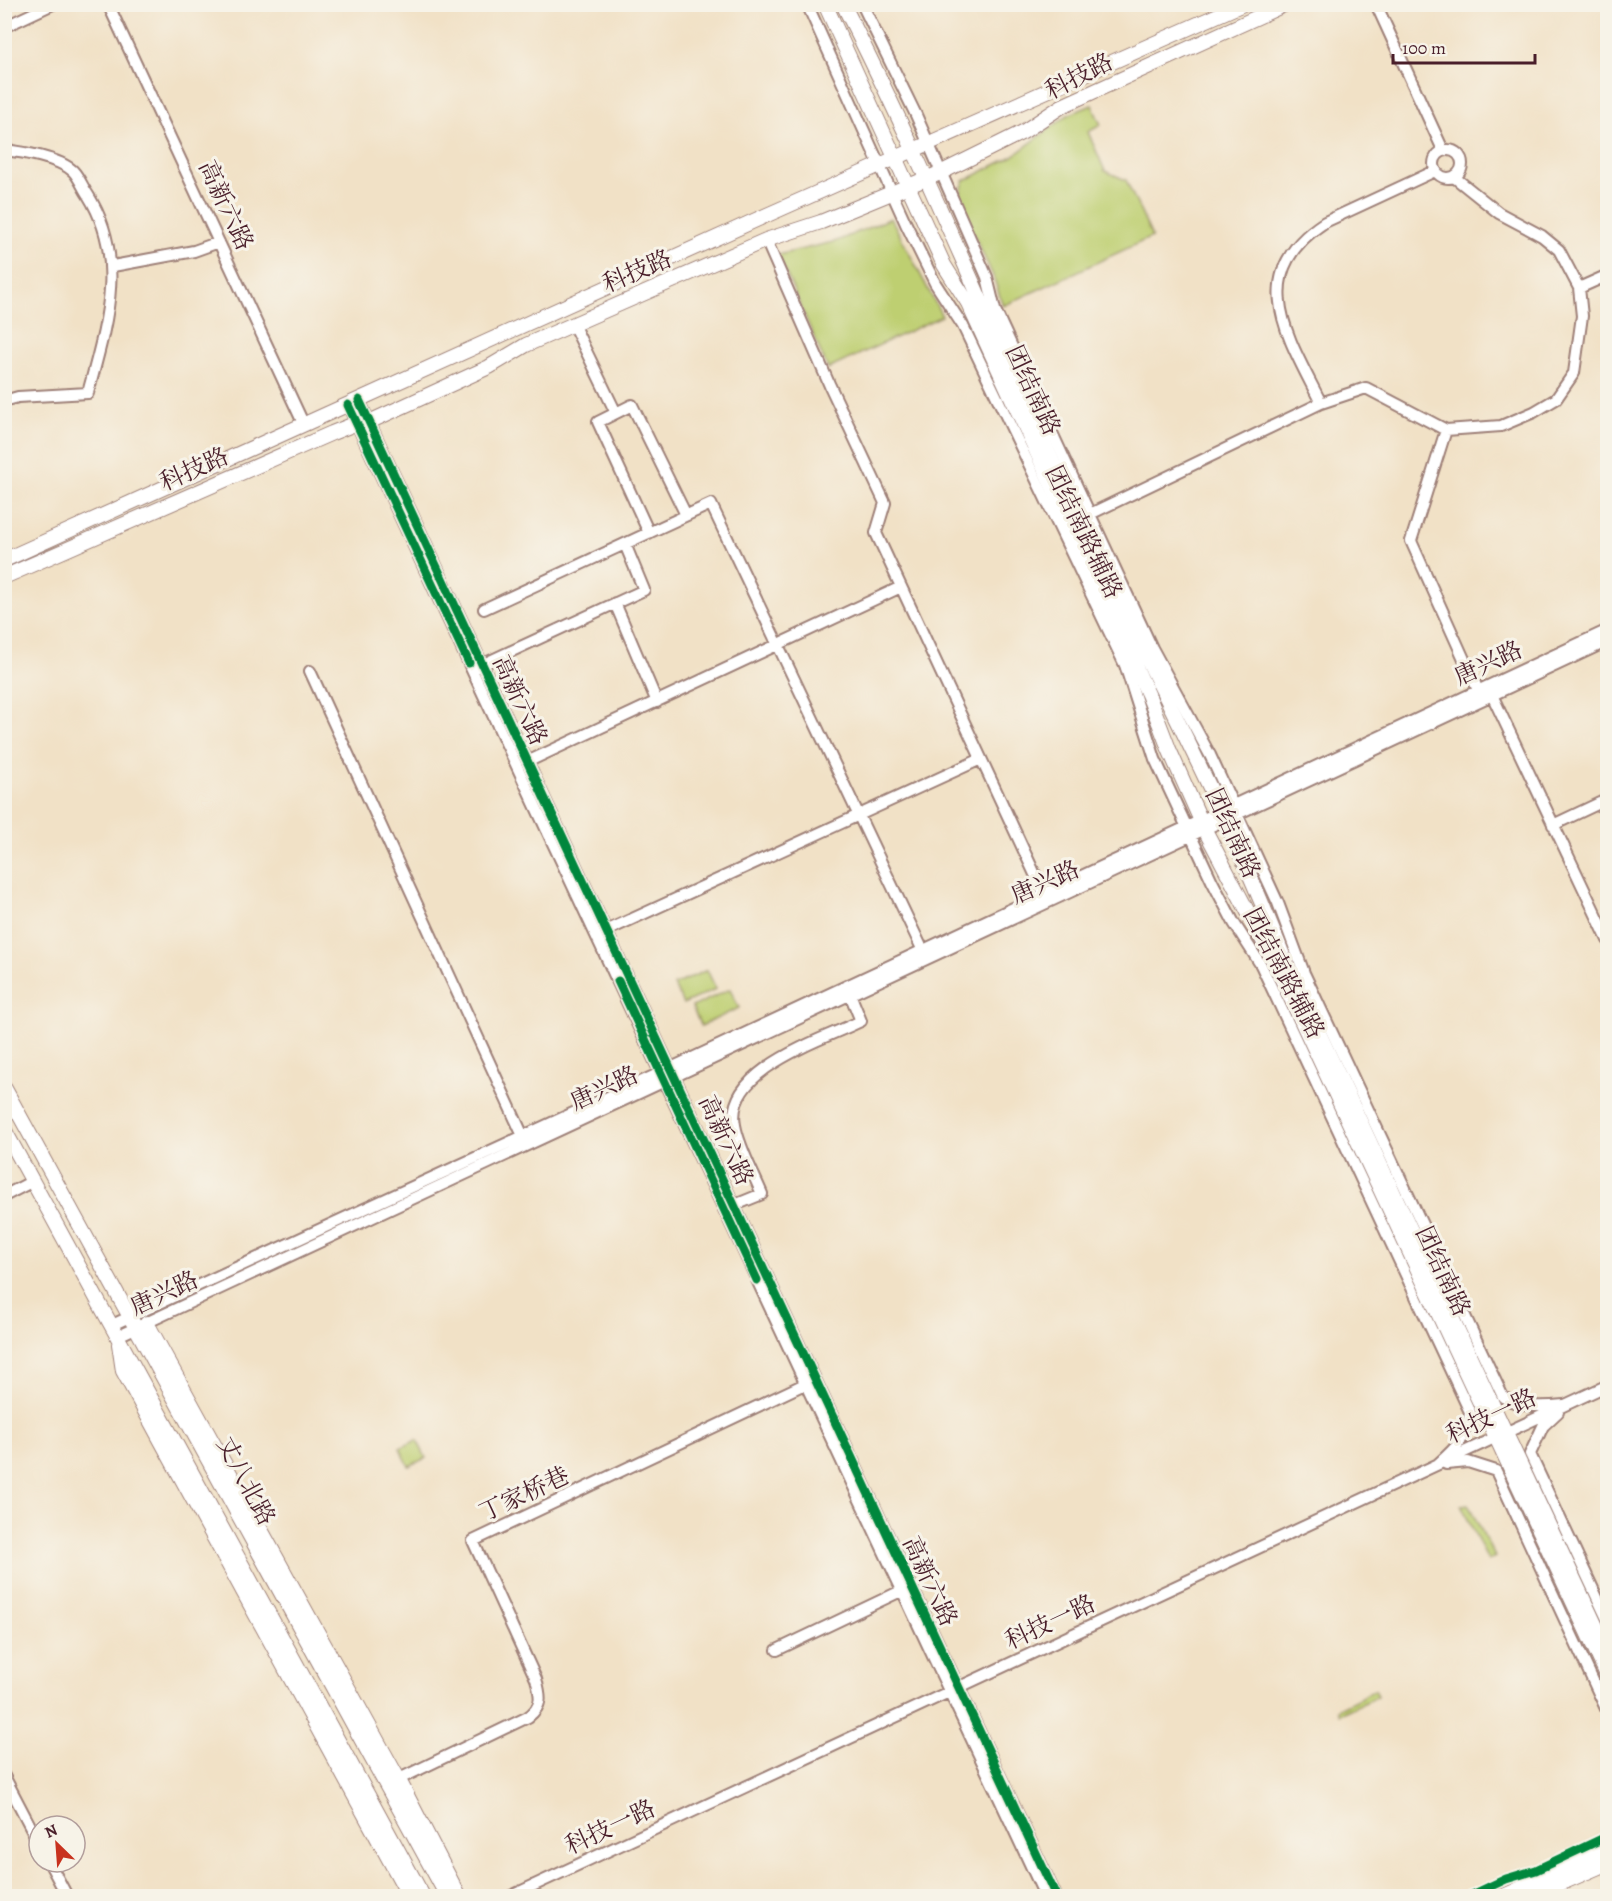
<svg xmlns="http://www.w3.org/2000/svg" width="1612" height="1901" font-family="Alegreya,'Noto Serif SC',serif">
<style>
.green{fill:#becf71;stroke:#84774e;stroke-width:1.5}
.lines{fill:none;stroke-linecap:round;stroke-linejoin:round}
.minor-casing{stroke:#9e8078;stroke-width:14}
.major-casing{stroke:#9e8078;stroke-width:16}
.minor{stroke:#fff;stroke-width:10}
.major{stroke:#fff;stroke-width:14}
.cycleway-casing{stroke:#f7f3e8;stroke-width:13}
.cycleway{stroke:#00873e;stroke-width:9}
.labels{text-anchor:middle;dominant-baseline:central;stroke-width:6;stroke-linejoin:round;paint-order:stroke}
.street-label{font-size:24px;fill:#4a1f2b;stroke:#f7f3e8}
</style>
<rect width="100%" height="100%" fill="#f7f3e8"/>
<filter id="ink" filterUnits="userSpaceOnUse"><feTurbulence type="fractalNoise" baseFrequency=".0167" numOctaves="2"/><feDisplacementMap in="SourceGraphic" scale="12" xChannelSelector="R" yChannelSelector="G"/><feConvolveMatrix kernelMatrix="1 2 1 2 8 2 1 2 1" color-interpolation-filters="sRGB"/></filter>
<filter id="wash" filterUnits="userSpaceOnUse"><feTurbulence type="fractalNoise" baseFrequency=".008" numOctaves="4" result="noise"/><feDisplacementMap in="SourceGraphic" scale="24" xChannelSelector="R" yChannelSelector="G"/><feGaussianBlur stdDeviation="1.35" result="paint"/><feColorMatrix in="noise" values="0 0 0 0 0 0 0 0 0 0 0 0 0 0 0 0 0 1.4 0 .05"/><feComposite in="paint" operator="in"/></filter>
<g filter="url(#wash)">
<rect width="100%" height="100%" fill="#f1e1c6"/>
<path class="green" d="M 1092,105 L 1101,125 L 1088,132 L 1105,171 L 1126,180 L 1152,237 L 1003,306 L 993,276 L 958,201 L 964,181 L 1013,156 L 1068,115 Z
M 891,218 L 942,316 L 828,369 L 778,255 L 837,241 Z
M 707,970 L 716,989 L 683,1004 L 674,985 Z
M 730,989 L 739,1008 L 701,1026 L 692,1007 Z
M 417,1440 L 426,1458 L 409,1466 L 400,1448 Z
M 1468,1504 L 1495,1557 L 1488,1561 L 1461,1505 Z
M 1375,1690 L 1378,1696 L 1339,1714 L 1337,1709 Z"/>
</g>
<g filter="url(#ink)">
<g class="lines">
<g class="minor-casing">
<path id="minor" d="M 108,4 L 304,425
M 807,4 L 906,224 L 935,283 L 963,326 L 1125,665 L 1155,759 L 1212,881 L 1234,923 L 1261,965 L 1470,1412 C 1468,1437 1456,1448 1438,1464
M 862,4 L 916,115 L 987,277 L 995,310 L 1152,648 L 1210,755 L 1278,903 L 1304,973 L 1503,1397 C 1523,1408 1542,1407 1564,1405
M 1376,4 L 1443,150
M 4,27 L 53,4
M1434 164a14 14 0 1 1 28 0a14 14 0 1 1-28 0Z
M 4,150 C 23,152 59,158 73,171 C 79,177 83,188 88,195 C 128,259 106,325 88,393 L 18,397 L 4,401
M 766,240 L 830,386 L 885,503 L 876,533 L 1046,898
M 113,266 L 194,251 L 219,242
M 1579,288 L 1608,275
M 573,324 L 616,413 L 632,405 L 686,515
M 359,400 L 1056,1896
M 1321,403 C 1288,337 1245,274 1325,222 L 1435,171
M 348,405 L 1045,1896
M 616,413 L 598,422 L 649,533
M 1446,430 L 1411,541 L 1481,697
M 1086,516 L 1321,403 L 1366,388 L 1446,430 L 1501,426 L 1534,412 L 1556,399 L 1574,373 L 1582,316 L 1579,288 L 1559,250 L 1542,236 L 1499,213 L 1454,177
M 615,603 L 657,702
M 484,609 L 711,504 L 925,955
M 477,667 L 644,590 L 625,544
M 310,671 L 523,1136
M 1492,695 L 1608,940
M 527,762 L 901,587
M 1553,825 L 1608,799
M 606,931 L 981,759
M 4,1196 L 33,1181
M 735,1205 L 762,1194 C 753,1172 739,1148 735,1125 C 724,1070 822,1040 861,1021 L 850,994
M 112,1325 L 671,1068 L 1608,630
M 118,1336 L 1608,641
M 1558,1412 L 1543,1426 L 1530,1454 L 1608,1621
M 1446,1464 L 1468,1462 L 1496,1471 L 1608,1713
M 777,1650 L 903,1590
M 4,1776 L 39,1843
M 393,1782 L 528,1717 C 543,1706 541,1696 536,1679 L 473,1541 L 811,1381
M 49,1862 L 67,1896
M 511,1896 L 1608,1385"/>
</g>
<g class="major-casing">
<path id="major" d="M 825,4 L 944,265 L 968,303 L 1148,694 L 1169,749 L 1205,830 L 1273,960 L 1608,1677
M 843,4 C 927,169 996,341 1074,508 C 1144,658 1224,803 1284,958 L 1608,1652
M 4,560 L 767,215 L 1243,4
M 4,577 L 332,433 L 357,423 L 369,422 L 489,367 L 526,345 L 766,240 L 821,222 L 940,173 L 1023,132 L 1062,106 L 1286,4
M 4,1087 L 447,1896
M 4,1129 L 423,1896
M 147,1323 L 399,1780 L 459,1896
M 119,1344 L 123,1371 L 409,1896
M 1504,1896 L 1608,1849
M 1532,1896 L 1608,1863"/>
</g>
<use href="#minor" class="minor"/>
<use href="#major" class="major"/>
<g class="cycleway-casing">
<path id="cycleway" d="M 359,400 L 1056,1896
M 348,405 L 469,663
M 618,981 L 757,1280
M 1470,1896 L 1506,1879 L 1536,1870 L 1608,1836"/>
</g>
<use href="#cycleway" class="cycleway"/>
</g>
</g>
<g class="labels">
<g class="street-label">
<text transform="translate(1079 76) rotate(-27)">科技路</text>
<text transform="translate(226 205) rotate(65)">高新六路</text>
<text transform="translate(637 271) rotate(-23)">科技路</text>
<text transform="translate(1033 390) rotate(65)">团结南路</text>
<text transform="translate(194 469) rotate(-24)">科技路</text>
<text transform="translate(1084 532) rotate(64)">团结南路辅路</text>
<text transform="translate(1488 663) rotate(-25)">唐兴路</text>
<text transform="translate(520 700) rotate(65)">高新六路</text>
<text transform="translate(1233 833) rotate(65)">团结南路</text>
<text transform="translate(1045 882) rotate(-24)">唐兴路</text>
<text transform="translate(1284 973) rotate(62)">团结南路辅路</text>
<text transform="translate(604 1088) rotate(-25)">唐兴路</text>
<text transform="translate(726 1140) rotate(65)">高新六路</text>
<text transform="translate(1443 1271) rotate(65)">团结南路</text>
<text transform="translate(164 1293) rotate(-25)">唐兴路</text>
<text transform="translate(1491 1416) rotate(-25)">科技一路</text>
<text transform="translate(246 1481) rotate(62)">丈八北路</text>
<text transform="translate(524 1494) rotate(-25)">丁家桥巷</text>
<text transform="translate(930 1581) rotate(65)">高新六路</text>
<text transform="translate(1050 1622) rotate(-25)">科技一路</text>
<text transform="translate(610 1827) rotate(-25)">科技一路</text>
</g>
</g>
<rect width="1612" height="1901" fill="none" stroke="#f7f3e8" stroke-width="24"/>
<g transform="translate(57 1844) rotate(335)"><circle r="28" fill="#f7f3e8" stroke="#b29e9c" stroke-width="1.5"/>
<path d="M0-4.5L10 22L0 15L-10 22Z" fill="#c8321e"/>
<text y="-9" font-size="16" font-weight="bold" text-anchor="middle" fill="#4a1f2b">N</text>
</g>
<path d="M1393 54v9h142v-9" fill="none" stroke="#4a1f2b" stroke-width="3"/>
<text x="1402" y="54" font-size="18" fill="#4a1f2b" stroke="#f7f3e8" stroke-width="4.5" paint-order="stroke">100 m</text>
</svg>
